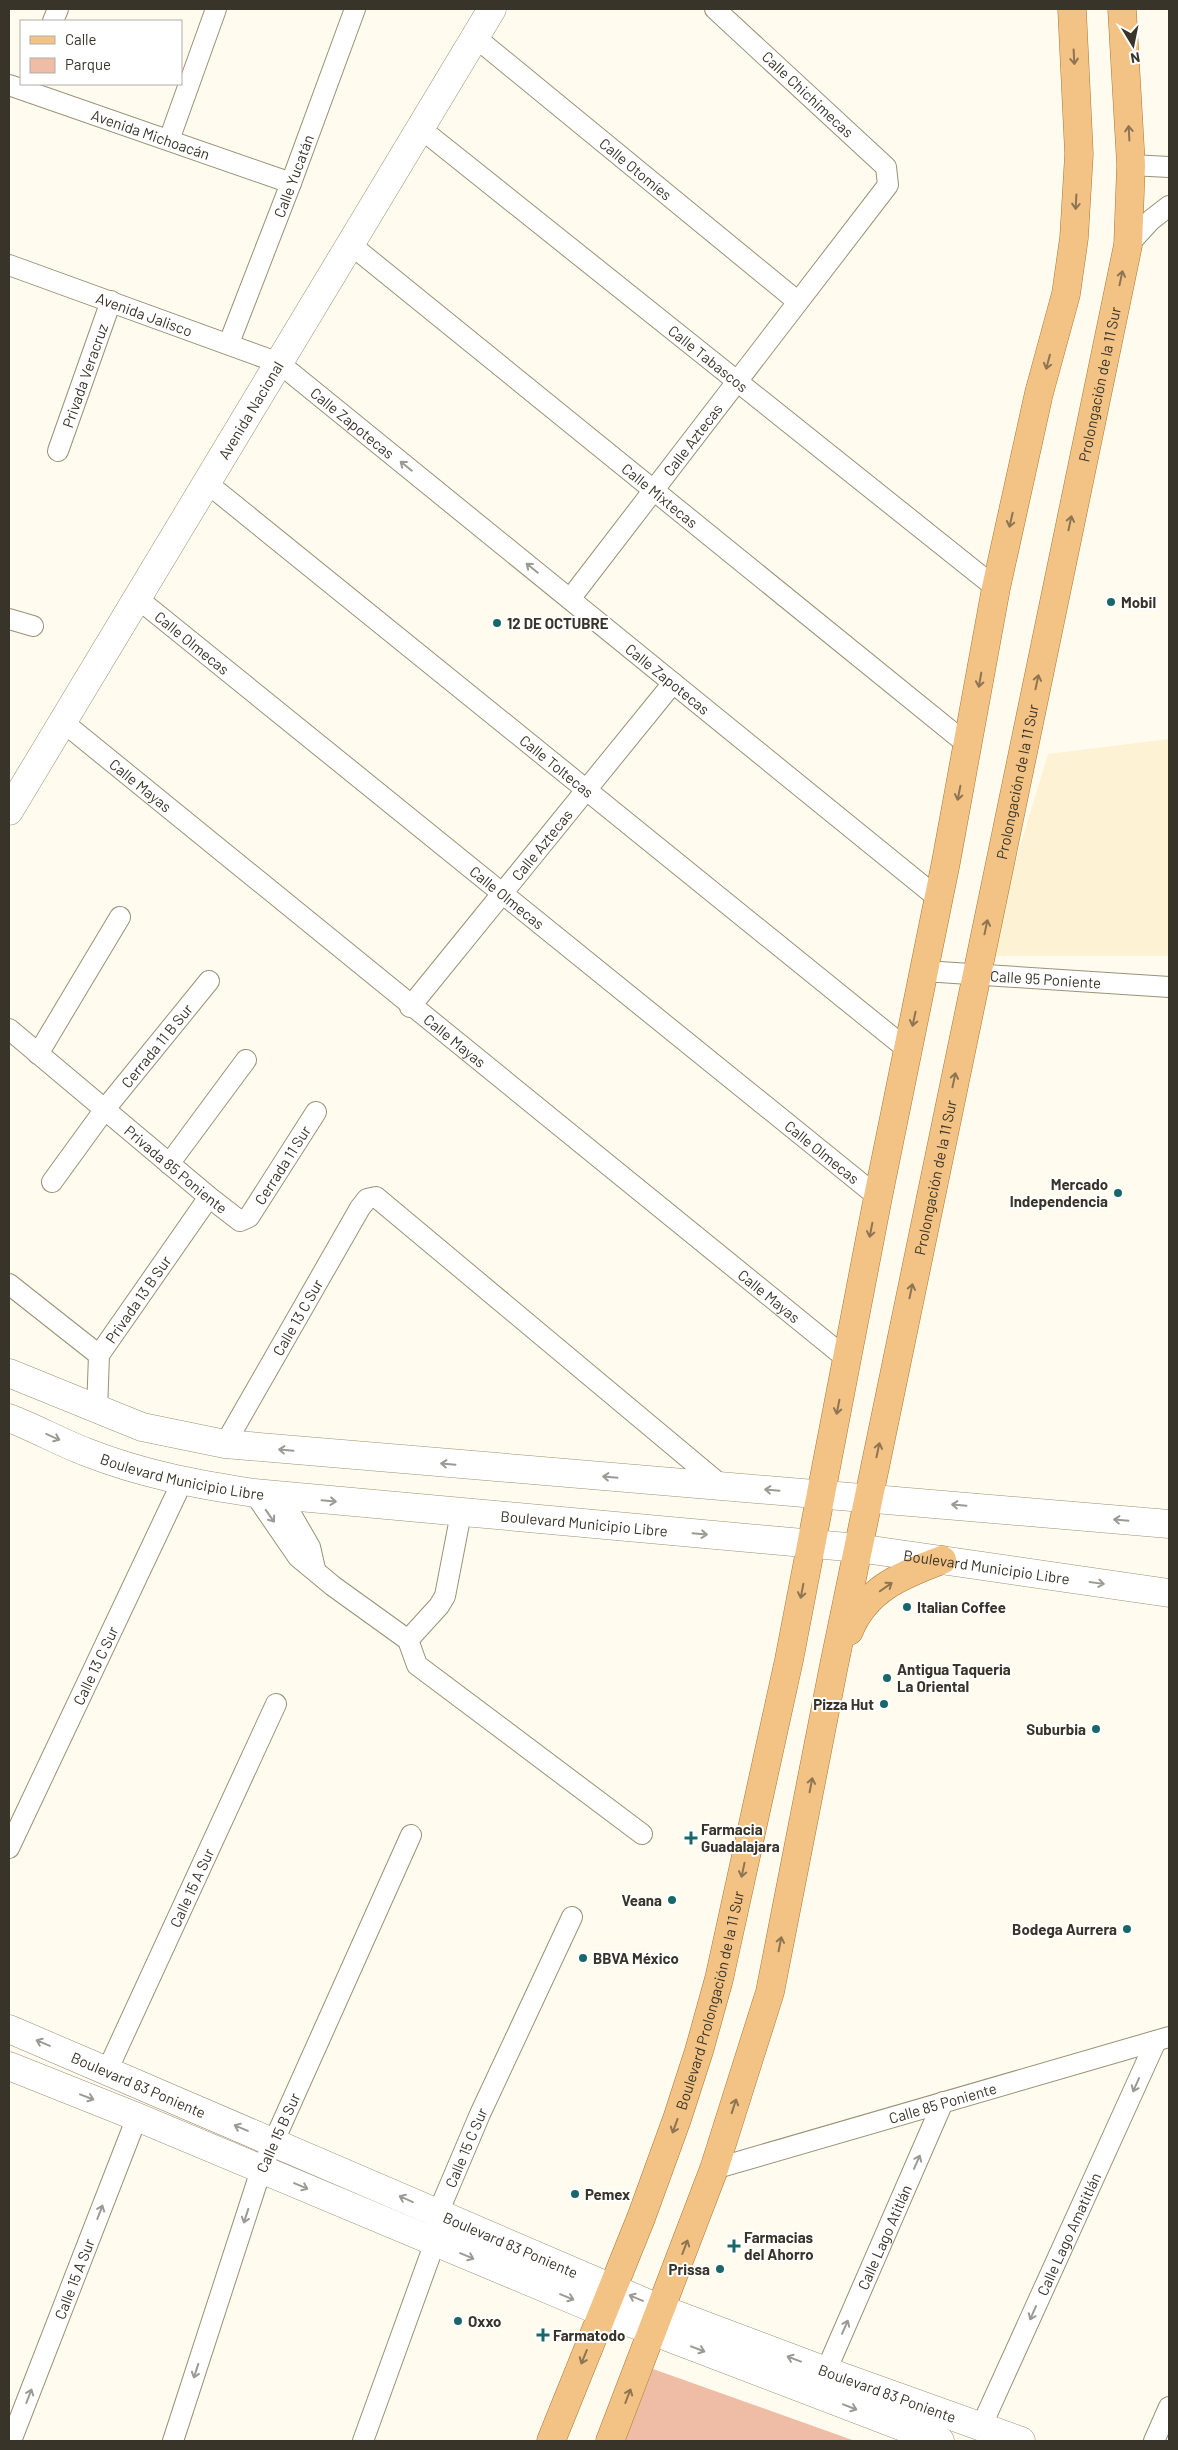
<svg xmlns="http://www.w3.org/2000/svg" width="1178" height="2450" font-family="Barlow,sans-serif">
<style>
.built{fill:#fdf2d4}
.green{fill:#efbca6}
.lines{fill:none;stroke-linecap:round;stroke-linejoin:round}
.street-casing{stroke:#9c9176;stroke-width:22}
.secondary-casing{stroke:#9c9176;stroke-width:29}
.primary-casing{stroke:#ad7630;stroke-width:29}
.street{stroke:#fff;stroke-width:20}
.secondary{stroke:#fff;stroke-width:28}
.primary{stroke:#f3c285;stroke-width:28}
.oneway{stroke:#8d7452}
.oneway2{stroke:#9c9a94}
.poi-dot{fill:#1a676b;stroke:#fff;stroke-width:2}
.labels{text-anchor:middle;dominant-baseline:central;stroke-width:4;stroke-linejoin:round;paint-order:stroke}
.street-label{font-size:15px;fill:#393429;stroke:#fff}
.poi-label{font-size:15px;font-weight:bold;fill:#393429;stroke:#fff;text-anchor:start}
</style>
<rect width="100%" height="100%" fill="#fffbef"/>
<path class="built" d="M 1169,739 L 1169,956 L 987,956 L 1048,754 Z"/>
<path class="green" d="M 653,2369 L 855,2441 L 625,2441 Z"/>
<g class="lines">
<g class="street-casing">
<g id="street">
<path d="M 53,21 L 58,9"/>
<path id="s1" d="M 475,37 L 797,301"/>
<path id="s2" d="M 9,85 L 291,183"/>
<path id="s3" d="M 420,128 L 996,588"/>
<path d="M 169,140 L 216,9"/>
<path d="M 1131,165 L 1169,167"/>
<path id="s4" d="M 350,244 L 968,745"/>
<path d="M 1128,245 L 1151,220 L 1169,206"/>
<path id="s5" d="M 9,265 L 279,363 L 939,899"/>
<path id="s6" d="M 229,343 L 291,183 L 355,9"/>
<path id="s7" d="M 58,451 L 111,301"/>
<path id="s8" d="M 207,483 L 908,1050"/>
<path id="s9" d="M 137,598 L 878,1197"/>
<path id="s10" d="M 570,599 L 888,185 L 886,167 L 715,9"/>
<path d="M 9,619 L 33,626"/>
<path id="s11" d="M 63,722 L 847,1359"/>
<path id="s12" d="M 924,971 L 1169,987"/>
<path id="s13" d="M 410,1007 L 673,683"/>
<path id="s14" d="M 9,1029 L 209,1197 L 240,1221 L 249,1217 L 316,1112"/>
<path d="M 38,1054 L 120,917"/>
<path d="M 169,1164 L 246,1060"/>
<path id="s15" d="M 52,1182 L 105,1109 L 209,981"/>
<path d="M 9,1284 L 99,1355"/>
<path id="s16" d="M 97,1411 L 99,1355 L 209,1197"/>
<path id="s17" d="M 225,1444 L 360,1208 L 367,1199 L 376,1197 L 722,1486"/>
<path d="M 254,1493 L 298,1557 L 333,1586 L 408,1640 L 417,1665 L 642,1834"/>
<path d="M 281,1497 L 310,1547 L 315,1569"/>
<path d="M 408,1640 L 439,1606 L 445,1596 L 461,1513"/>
<path id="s18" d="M 9,1848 L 182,1482"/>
<path id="s19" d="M 107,2071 L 276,1704"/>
<path id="s20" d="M 714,2169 L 1169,2037"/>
<path id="s21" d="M 826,2371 L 943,2102"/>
<path id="s22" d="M 981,2427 L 1156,2041"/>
<path id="s23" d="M 11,2441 L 137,2117"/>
<path id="s24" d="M 173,2441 L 261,2170 L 411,1835"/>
<path id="s25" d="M 363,2441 L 435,2242 L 438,2213 L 480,2114 L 572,1917"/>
<path d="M 1154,2441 L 1169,2407"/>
</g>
</g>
<g class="secondary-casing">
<g id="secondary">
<path id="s26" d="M 9,811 L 492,9"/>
<path d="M 9,1373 L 142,1427 L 225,1444 L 1169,1524"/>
<path id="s27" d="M 9,1418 C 35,1428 60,1442 86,1452 C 142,1474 195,1484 254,1493 L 858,1548 L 1169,1593"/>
<path id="s28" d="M 9,2029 L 656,2307 L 826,2371 L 1021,2441"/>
<path d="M 9,2066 L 137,2117 L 602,2312 L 940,2441"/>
</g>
</g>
<g class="primary-casing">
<g id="primary">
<path d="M 849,1631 C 866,1589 902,1575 942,1560"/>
<path id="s29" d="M 551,2441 L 641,2218 L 677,2119 L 699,2051 L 719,1979 L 789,1660 L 878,1197 L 946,862 L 996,588 L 1039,393 L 1066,294 L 1074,238 L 1079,154 L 1072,9"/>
<path id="s30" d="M 610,2441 L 714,2169 L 770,1992 L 833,1670 L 1128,245 L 1131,165 L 1122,9"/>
</g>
</g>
<use href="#street" class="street"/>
<use href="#secondary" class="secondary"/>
<use href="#primary" class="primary"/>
</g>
<defs><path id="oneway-shaft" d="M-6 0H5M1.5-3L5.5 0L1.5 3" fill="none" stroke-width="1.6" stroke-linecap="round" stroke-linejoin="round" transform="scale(1.25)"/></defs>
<g class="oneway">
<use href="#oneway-shaft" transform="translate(1074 57) rotate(87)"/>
<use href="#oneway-shaft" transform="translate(1129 133) rotate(-93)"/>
<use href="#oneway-shaft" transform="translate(1076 202) rotate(93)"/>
<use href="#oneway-shaft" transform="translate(1121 278) rotate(-78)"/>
<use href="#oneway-shaft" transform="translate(1048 362) rotate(105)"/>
<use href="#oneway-shaft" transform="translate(1011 520) rotate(103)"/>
<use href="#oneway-shaft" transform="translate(1070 523) rotate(-78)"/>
<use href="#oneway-shaft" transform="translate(980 680) rotate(100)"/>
<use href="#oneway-shaft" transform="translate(1037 682) rotate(-78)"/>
<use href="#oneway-shaft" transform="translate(959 793) rotate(101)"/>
<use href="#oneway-shaft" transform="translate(986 927) rotate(-78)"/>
<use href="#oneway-shaft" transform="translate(914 1019) rotate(102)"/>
<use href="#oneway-shaft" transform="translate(954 1080) rotate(-78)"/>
<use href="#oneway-shaft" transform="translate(871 1230) rotate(101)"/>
<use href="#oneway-shaft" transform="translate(911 1291) rotate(-78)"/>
<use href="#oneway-shaft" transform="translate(838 1407) rotate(101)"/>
<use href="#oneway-shaft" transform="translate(878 1450) rotate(-78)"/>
<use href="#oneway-shaft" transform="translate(886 1587) rotate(-35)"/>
<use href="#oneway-shaft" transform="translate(802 1591) rotate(101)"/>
<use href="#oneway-shaft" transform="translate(811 1785) rotate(-79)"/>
<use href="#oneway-shaft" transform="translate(743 1870) rotate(102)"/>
<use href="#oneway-shaft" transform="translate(780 1944) rotate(-79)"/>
<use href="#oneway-shaft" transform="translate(734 2106) rotate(-72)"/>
<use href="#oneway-shaft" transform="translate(675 2126) rotate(110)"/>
<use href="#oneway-shaft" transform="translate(685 2247) rotate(-69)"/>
<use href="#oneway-shaft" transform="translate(584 2357) rotate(112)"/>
<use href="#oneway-shaft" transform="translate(628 2396) rotate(-69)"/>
</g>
<g class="oneway2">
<use href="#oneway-shaft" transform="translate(406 466) rotate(-141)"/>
<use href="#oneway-shaft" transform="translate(532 568) rotate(-141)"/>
<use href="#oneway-shaft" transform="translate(53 1437) rotate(24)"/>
<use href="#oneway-shaft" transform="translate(286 1450) rotate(-175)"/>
<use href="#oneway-shaft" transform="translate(448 1464) rotate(-175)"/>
<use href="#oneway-shaft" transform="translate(610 1477) rotate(-175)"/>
<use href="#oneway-shaft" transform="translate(772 1490) rotate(-175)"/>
<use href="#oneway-shaft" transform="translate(329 1501) rotate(5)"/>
<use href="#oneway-shaft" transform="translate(959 1505) rotate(-175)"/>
<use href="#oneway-shaft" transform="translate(270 1516) rotate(55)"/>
<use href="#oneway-shaft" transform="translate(1121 1520) rotate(-175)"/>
<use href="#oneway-shaft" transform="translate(700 1534) rotate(5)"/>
<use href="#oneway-shaft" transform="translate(1097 1583) rotate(8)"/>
<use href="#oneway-shaft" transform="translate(43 2043) rotate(-157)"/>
<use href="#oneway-shaft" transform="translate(1136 2085) rotate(114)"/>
<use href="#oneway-shaft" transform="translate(87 2097) rotate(21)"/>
<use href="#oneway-shaft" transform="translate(241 2128) rotate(-157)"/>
<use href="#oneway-shaft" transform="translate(917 2162) rotate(-66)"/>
<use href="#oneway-shaft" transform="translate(301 2186) rotate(23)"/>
<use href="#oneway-shaft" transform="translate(406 2199) rotate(-156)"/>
<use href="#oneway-shaft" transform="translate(100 2212) rotate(-69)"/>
<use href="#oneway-shaft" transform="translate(246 2216) rotate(108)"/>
<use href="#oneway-shaft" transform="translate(467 2256) rotate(23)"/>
<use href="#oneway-shaft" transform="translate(567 2297) rotate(22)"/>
<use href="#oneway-shaft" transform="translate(636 2298) rotate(-157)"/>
<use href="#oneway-shaft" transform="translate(1033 2313) rotate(114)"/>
<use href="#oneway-shaft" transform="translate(845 2327) rotate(-66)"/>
<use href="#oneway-shaft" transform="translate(698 2349) rotate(21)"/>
<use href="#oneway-shaft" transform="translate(794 2359) rotate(-159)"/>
<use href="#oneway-shaft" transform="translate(196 2371) rotate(108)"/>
<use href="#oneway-shaft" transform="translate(29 2396) rotate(-69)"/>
<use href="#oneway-shaft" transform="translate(850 2407) rotate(21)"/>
</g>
<g class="poi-dot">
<circle cx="1111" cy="602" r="5"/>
<circle cx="497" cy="623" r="5"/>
<circle cx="1118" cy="1193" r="5"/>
<circle cx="907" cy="1607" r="5"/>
<circle cx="887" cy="1678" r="5"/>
<circle cx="884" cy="1704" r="5"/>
<circle cx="1096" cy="1729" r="5"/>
<path d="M688.5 1830.5h5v5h5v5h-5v5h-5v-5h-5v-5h5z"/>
<circle cx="672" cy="1900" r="5"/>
<circle cx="1127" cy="1929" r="5"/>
<circle cx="583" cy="1958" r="5"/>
<circle cx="575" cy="2194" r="5"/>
<path d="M731.5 2238.5h5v5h5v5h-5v5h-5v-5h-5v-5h5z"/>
<circle cx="720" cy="2269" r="5"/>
<circle cx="458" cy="2321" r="5"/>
<path d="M540.5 2327.5h5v5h5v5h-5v5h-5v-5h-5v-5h5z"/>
</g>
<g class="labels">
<g class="street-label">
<text transform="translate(808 94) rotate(43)">Calle Chichimecas</text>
<text stroke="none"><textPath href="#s2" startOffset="150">Avenida Michoacán</textPath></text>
<text stroke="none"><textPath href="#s1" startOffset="208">Calle Otomíes</textPath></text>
<text stroke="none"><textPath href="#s6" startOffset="179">Calle Yucatán</textPath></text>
<text stroke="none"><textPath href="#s5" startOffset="144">Avenida Jalisco</textPath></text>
<text stroke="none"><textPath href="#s3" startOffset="369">Calle Tabascos</textPath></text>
<text stroke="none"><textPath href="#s7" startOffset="80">Privada Veracruz</textPath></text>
<text stroke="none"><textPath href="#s30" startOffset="2118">Prolongación de la 11 Sur</textPath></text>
<text stroke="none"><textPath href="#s26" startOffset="468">Avenida Nacional</textPath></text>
<text stroke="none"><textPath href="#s5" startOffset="382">Calle Zapotecas</textPath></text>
<text stroke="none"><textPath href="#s10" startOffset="201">Calle Aztecas</textPath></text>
<text stroke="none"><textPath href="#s4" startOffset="399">Calle Mixtecas</textPath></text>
<text stroke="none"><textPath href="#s9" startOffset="71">Calle Olmecas</textPath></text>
<text stroke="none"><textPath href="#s5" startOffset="788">Calle Zapotecas</textPath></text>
<text stroke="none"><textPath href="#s8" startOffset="450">Calle Toltecas</textPath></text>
<text stroke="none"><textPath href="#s30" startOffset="1712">Prolongación de la 11 Sur</textPath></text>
<text stroke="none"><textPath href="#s11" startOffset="100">Calle Mayas</textPath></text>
<text stroke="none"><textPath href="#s13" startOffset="209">Calle Aztecas</textPath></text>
<text stroke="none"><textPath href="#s9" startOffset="476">Calle Olmecas</textPath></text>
<text stroke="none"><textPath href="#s12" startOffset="122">Calle 95 Poniente</textPath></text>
<text stroke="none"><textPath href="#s11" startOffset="505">Calle Mayas</textPath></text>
<text stroke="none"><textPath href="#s15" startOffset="172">Cerrada 11 B Sur</textPath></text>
<text stroke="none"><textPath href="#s9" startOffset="881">Calle Olmecas</textPath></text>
<text stroke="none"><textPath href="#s14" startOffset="372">Cerrada 11 Sur</textPath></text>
<text stroke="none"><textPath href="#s14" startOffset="218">Privada 85 Poniente</textPath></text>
<text stroke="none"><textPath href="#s30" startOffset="1308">Prolongación de la 11 Sur</textPath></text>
<text stroke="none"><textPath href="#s11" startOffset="910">Calle Mayas</textPath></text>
<text stroke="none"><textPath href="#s16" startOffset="124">Privada 13 B Sur</textPath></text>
<text stroke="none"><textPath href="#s17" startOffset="146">Calle 13 C Sur</textPath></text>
<text stroke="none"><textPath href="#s27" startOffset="184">Boulevard Municipio Libre</textPath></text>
<text stroke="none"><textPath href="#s27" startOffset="589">Boulevard Municipio Libre</textPath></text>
<text stroke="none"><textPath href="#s27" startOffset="994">Boulevard Municipio Libre</textPath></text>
<text stroke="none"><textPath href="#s18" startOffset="202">Calle 13 C Sur</textPath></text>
<text stroke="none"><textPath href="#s19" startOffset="202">Calle 15 A Sur</textPath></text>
<text stroke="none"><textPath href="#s29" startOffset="469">Boulevard Prolongación de la 11 Sur</textPath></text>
<text stroke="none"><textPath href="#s28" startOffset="141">Boulevard 83 Poniente</textPath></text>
<text stroke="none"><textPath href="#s20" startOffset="238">Calle 85 Poniente</textPath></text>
<text stroke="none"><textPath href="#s24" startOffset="326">Calle 15 B Sur</textPath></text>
<text stroke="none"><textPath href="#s25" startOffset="312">Calle 15 C Sur</textPath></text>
<text stroke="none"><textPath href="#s22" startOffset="212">Calle Lago Amatitlán</textPath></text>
<text stroke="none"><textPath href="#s21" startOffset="146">Calle Lago Atitlán</textPath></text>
<text stroke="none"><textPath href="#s28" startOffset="546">Boulevard 83 Poniente</textPath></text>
<text stroke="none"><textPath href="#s23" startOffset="174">Calle 15 A Sur</textPath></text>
<text stroke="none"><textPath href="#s28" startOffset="951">Boulevard 83 Poniente</textPath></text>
</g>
<g class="poi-label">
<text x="1121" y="602">Mobil</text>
<text x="507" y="623">12 DE OCTUBRE</text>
<text x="1108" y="1184" text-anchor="end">Mercado<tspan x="1108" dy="17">Independencia</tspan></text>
<text x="917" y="1607">Italian Coffee</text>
<text x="897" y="1669">Antigua Taqueria<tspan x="897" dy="17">La Oriental</tspan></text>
<text x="874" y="1704" text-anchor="end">Pizza Hut</text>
<text x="1086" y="1729" text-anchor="end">Suburbia</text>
<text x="701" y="1829">Farmacia<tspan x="701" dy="17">Guadalajara</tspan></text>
<text x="662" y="1900" text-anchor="end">Veana</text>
<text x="1117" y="1929" text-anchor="end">Bodega Aurrera</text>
<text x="593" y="1958">BBVA México</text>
<text x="585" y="2194">Pemex</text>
<text x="744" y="2237">Farmacias<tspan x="744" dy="17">del Ahorro</tspan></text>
<text x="710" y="2269" text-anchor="end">Prissa</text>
<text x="468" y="2321">Oxxo</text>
<text x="553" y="2335">Farmatodo</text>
</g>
</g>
<rect width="1178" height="2450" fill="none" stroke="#393429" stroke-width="20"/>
<rect x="20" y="20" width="162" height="65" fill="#ffffff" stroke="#b0aea9"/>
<rect x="30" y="36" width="25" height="8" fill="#f3c285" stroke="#b0aea9"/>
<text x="65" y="45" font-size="15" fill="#393429">Calle</text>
<rect x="30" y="58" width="25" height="15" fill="#efbca6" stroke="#b0aea9"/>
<text x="65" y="70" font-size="15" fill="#393429">Parque</text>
<g transform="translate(1133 45) rotate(170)" stroke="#ffffff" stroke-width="4" paint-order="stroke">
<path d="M0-4L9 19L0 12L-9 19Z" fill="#393429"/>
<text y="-8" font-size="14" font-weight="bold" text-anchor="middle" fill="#393429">N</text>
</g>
</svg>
